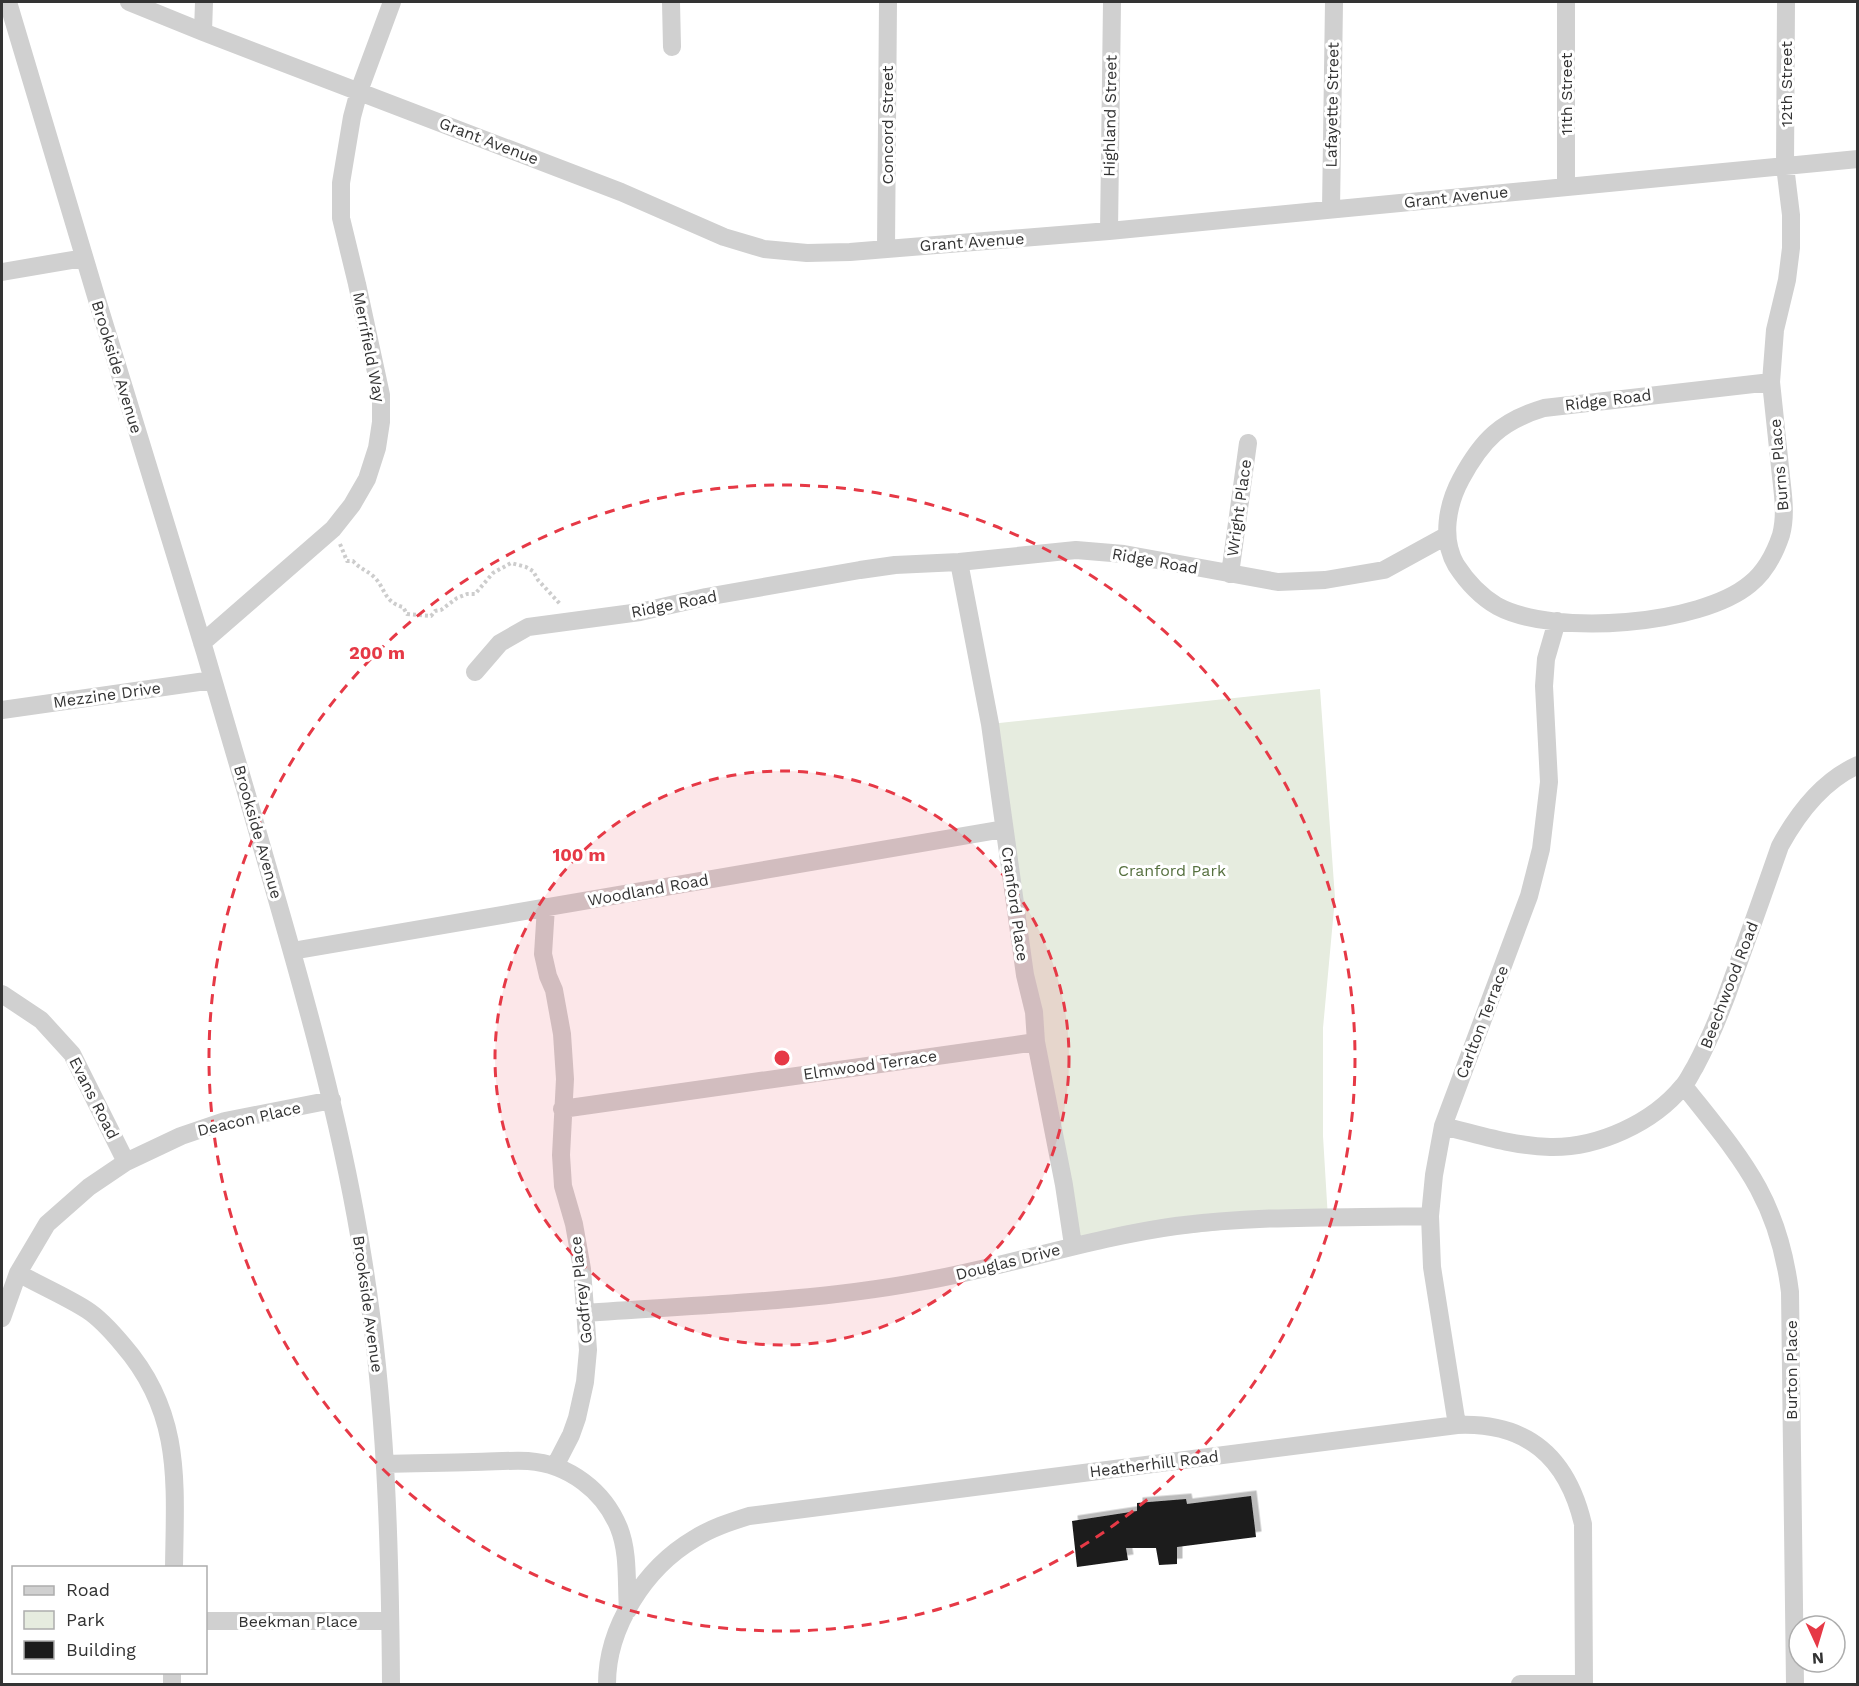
<svg xmlns="http://www.w3.org/2000/svg" width="1859" height="1686" font-family="'Work Sans',sans-serif">
<style>
.green{fill:#e6ecdf}
.building{fill:#1a1a1a;filter:url(#shadow)}
.lines{fill:none;stroke-linecap:round;stroke-linejoin:round}
.path{stroke:#cdcdcd;stroke-width:4;stroke-dasharray:3 3;stroke-linecap:butt}
.street{stroke:#d0d0d0;stroke-width:18}
.ring{fill:none;stroke:#e63946;stroke-width:3;stroke-dasharray:10 8}
.labels{text-anchor:middle;dominant-baseline:central;stroke-width:6;stroke-linejoin:round;paint-order:stroke}
.street-label{font-size:16px;fill:#333;stroke:#fff}
.park-label{font-size:16px;fill:#56703f;stroke:#fff}
.centre{fill:#e63946;stroke:#fff;stroke-width:3}
.ring-label{font-size:18px;text-anchor:middle;font-weight:bold;fill:#e63946;stroke:#fff;stroke-width:6;stroke-linejoin:round;paint-order:stroke}
</style>
<defs>
<filter id="shadow"><feDropShadow dx="5.5" dy="-5.5" stdDeviation="0" flood-color="#0004"/></filter>
</defs>
<rect width="100%" height="100%" fill="#fff"/>
<path class="green" d="M 1320,689 L 1335,898 L 1323,1028 L 1323,1136 L 1328,1219 L 1073,1245 L 990,724 Z"/>
<path class="building" d="M 1251,1496 L 1256,1537 L 1177,1547 L 1177,1564 L 1159,1565 L 1156,1548 L 1126,1548 L 1128,1560 L 1077,1567 L 1072,1521 L 1137,1511 L 1137,1503 L 1186,1499 L 1187,1504 Z"/>
<g class="lines">
<path class="path" d="M 340,544 L 347,561 L 353,561 C 359,568 366,570 373,576 C 385,586 383,602 403,607 L 407,614 L 431,616 L 435,611 L 441,610 L 457,598 L 467,594 L 475,594 L 493,573 L 511,563 L 526,567 L 533,571 L 538,580 L 561,605"/>
<path class="street" d="M 8,2 C 72,219 138,436 205,652 C 230,736 254,819 278,903 C 312,1021 344,1138 363,1259 C 386,1400 390,1542 391,1684
M 129,2 L 203,32 L 621,192 L 724,237 L 764,249 L 807,253 L 850,252 L 1109,231 L 1858,159
M 671,2 L 672,47
M 203,32 L 204,2
M 1566,186 L 1566,2
M 1331,209 L 1334,2
M 1109,231 L 1112,2
M 886,248 L 888,2
M 2,272 L 84,258
M 1771,382 L 1544,408 C 1501,421 1482,440 1461,479 C 1447,505 1441,539 1456,565 C 1467,582 1480,596 1497,606 C 1554,637 1701,625 1750,584 C 1766,571 1775,553 1781,535 C 1787,513 1782,489 1780,467 C 1777,439 1774,410 1771,382 L 1775,330 L 1787,280 L 1791,248 L 1791,215 L 1785,166 L 1786,2
M 959,562 L 990,724 L 1025,975 L 1034,1012 L 1036,1042 L 1064,1185 L 1073,1245
M 1230,574 L 1248,443
M 202,643 L 333,529 L 352,505 L 367,479 L 377,448 L 381,422 L 381,395 L 357,284 L 341,218 L 341,183 L 352,117 L 359,91 L 392,2
M 475,672 L 500,643 L 528,627 L 640,612 L 706,597 L 860,570 L 895,565 L 959,562 L 1076,550 L 1124,554 L 1278,582 L 1325,580 L 1384,570 L 1446,536
M 2,710 L 213,680
M 546,907 L 543,954 L 548,976 L 554,990 L 562,1034 L 565,1079 L 561,1155 L 563,1186 L 574,1224 L 582,1269 L 588,1350 L 585,1382 L 577,1418 L 571,1435 L 555,1466
M 292,951 L 1004,829
M 2,994 L 41,1020 L 72,1054 L 126,1162
M 1684,1086 C 1741,1158 1778,1197 1790,1292 L 1795,1684
M 562,1109 L 1036,1042
M 1443,1126 C 1479,1135 1514,1146 1550,1147 C 1598,1148 1653,1123 1683,1086 C 1688,1081 1691,1073 1695,1067 C 1711,1037 1723,1007 1734,975 C 1750,932 1765,889 1780,846 C 1798,813 1822,781 1858,765
M 18,1273 C 41,1286 65,1296 87,1310 C 101,1319 113,1333 123,1345 C 183,1414 175,1484 174,1568
M 585,1313 C 696,1305 809,1302 919,1282 C 1006,1267 1089,1238 1176,1226 C 1260,1215 1346,1218 1430,1216
M 2,1318 L 18,1273 L 47,1224 L 89,1187 L 126,1162 L 181,1136 L 225,1121 L 332,1100
M 1457,1425 L 1432,1267 L 1430,1216 L 1434,1175 L 1443,1126 L 1529,896 L 1541,849 L 1549,782 L 1544,686 L 1546,659 L 1557,621
M 386,1464 C 415,1463 444,1463 473,1462 C 491,1462 510,1460 528,1461 C 569,1464 604,1491 619,1528 C 629,1553 626,1583 628,1610
M 206,1621 L 390,1621
M 172,1672 L 172,1684
M 607,1684 C 607,1627 645,1568 694,1539 C 711,1528 730,1522 749,1516 L 1457,1425 C 1527,1422 1567,1457 1583,1524 L 1584,1684
M 1520,1684 L 1584,1684"/>
</g>
<circle cx="782" cy="1058" r="287" fill="#e63946" fill-opacity=".12"/>
<g class="ring">
<circle cx="782" cy="1058" r="287"/>
<circle cx="782" cy="1058" r="573"/>
</g>
<g class="labels">
<g class="street-label">
<text transform="translate(1786 84) rotate(-90)">12th Street</text>
<text transform="translate(1566 94) rotate(-90)">11th Street</text>
<text transform="translate(1332 105) rotate(-89)">Lafayette Street</text>
<text transform="translate(1110 116) rotate(-89)">Highland Street</text>
<text transform="translate(887 125) rotate(-90)">Concord Street</text>
<text transform="translate(489 141) rotate(21)">Grant Avenue</text>
<text transform="translate(1456 197) rotate(-6)">Grant Avenue</text>
<text transform="translate(972 242) rotate(-4)">Grant Avenue</text>
<text transform="translate(369 347) rotate(79)">Merrifield Way</text>
<text transform="translate(117 367) rotate(73)">Brookside Avenue</text>
<text transform="translate(1608 400) rotate(-7)">Ridge Road</text>
<text transform="translate(1779 465) rotate(-95)">Burns Place</text>
<text transform="translate(1239 508) rotate(-82)">Wright Place</text>
<text transform="translate(1155 561) rotate(10)">Ridge Road</text>
<text transform="translate(674 604) rotate(-11)">Ridge Road</text>
<text transform="translate(107 695) rotate(-8)">Mezzine Drive</text>
<text transform="translate(258 832) rotate(74)">Brookside Avenue</text>
<text transform="translate(648 890) rotate(-10)">Woodland Road</text>
<text transform="translate(1015 904) rotate(82)">Cranford Place</text>
<text transform="translate(1729 985) rotate(-69)">Beechwood Road</text>
<text transform="translate(1482 1022) rotate(-69)">Carlton Terrace</text>
<text transform="translate(870 1065) rotate(-8)">Elmwood Terrace</text>
<text transform="translate(94 1098) rotate(63)">Evans Road</text>
<text transform="translate(249 1119) rotate(-13)">Deacon Place</text>
<text transform="translate(1008 1262) rotate(-14)">Douglas Drive</text>
<text transform="translate(581 1290) rotate(-96)">Godfrey Place</text>
<text transform="translate(368 1304) rotate(82)">Brookside Avenue</text>
<text transform="translate(1791 1370) rotate(-90)">Burton Place</text>
<text transform="translate(1154 1464) rotate(-7)">Heatherhill Road</text>
<text x="298" y="1621">Beekman Place</text>
</g>
<g class="park-label">
<text x="1172" y="870">Cranford Park</text>
</g>
</g>
<circle cx="782" cy="1058" r="9" class="centre"/>
<g class="ring-label">
<text x="377" y="659">200 m</text>
<text x="579" y="861">100 m</text>
</g>
<rect width="1859" height="1686" fill="none" stroke="#333333" stroke-width="6"/>
<rect x="12" y="1566" width="195" height="108" fill="#ffffff" stroke="#adadad" stroke-width="1.5"/>
<rect x="24" y="1586" width="30" height="9" fill="#d0d0d0" stroke="#adadad" stroke-width="1.5"/>
<text x="66" y="1596" font-size="18" fill="#333333">Road</text>
<rect x="24" y="1611" width="30" height="18" fill="#e6ecdf" stroke="#adadad" stroke-width="1.5"/>
<text x="66" y="1626" font-size="18" fill="#333333">Park</text>
<rect x="24" y="1641" width="30" height="18" fill="#1a1a1a" stroke="#adadad" stroke-width="1.5"/>
<text x="66" y="1656" font-size="18" fill="#333333">Building</text>
<g transform="translate(1817 1644) rotate(176)"><circle r="28" fill="#ffffff" stroke="#adadad" stroke-width="1.5"/>
<path d="M0-4.5L10 22L0 15L-10 22Z" fill="#e63946"/>
<text y="-9" font-size="16" font-weight="bold" text-anchor="middle" fill="#333333">N</text>
</g>
</svg>
